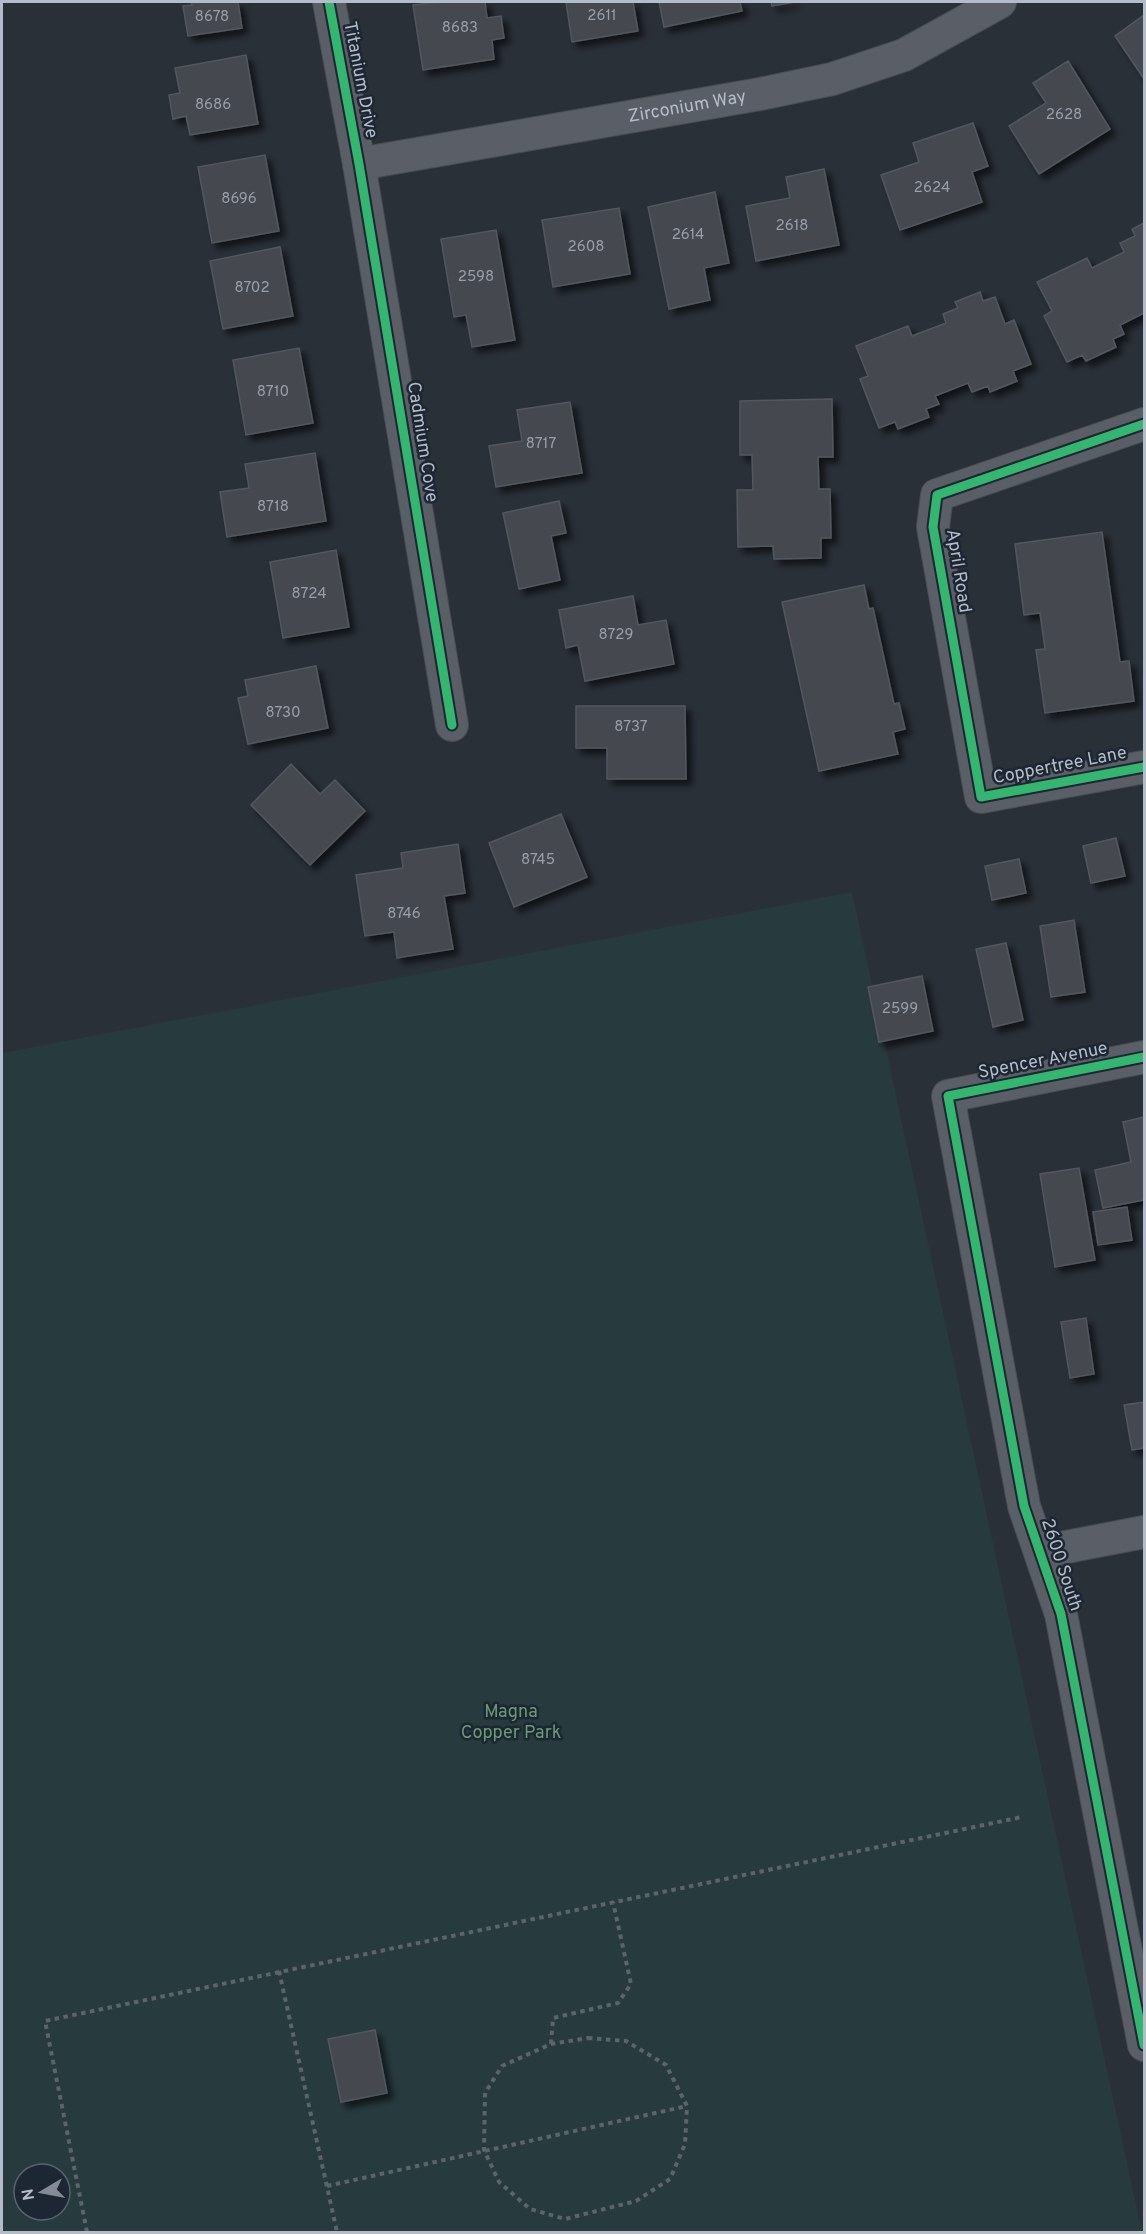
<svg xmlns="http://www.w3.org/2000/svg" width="1146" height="2234" font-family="Overpass,sans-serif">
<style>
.green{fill:#273a3e;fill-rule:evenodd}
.building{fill:#444950;stroke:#52575f;stroke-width:1.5;filter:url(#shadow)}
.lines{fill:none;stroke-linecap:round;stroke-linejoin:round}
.minor-casing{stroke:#484c53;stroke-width:34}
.path{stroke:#5d636a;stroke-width:4;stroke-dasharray:4.5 4.5;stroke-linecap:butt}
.minor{stroke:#5a5e66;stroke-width:32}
.cycleway-casing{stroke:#1d2633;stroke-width:13}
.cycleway{stroke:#33b770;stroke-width:9}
.labels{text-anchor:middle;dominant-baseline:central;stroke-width:5;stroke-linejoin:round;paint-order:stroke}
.number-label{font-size:15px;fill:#989fab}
.street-label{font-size:18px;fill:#b4bcc9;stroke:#1d2633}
.park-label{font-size:18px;fill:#6b9a76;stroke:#1d2633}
</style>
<defs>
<filter id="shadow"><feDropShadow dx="5.5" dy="5.5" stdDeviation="3" flood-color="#0009"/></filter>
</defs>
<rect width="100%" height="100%" fill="#2a3038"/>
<path class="green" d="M 852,892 L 1142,2232 L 2,2232 L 2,1053 ZM 24,2174 L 60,2174 L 60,2210 L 24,2210 Z"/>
<path class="building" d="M 191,2 L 238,2 L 242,28 L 188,36 L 183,6 L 192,5 Z
M 439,2 L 485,2 L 487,18 L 501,16 L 504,38 L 492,40 L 494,59 L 423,70 L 413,5 Z
M 566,2 L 633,2 L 638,31 L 572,42 Z
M 659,2 L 740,2 L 742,11 L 664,27 Z
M 771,2 L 795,2 L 772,6 Z
M 1144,15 L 1144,79 L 1115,36 Z
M 246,55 L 258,124 L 190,135 L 186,116 L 173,119 L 169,95 L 180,93 L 175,68 Z
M 1068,61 L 1110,129 L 1039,174 L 1009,126 L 1046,103 L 1033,83 Z
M 973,123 L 988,166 L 972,172 L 982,202 L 900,230 L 881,175 L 919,162 L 913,143 Z
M 265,155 L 279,231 L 212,243 L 198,167 Z
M 824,169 L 839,245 L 756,261 L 746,206 L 790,198 L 786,177 Z
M 715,192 L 729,263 L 704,268 L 710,300 L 669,309 L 648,207 Z
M 619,208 L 630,274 L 553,287 L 542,220 Z
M 1144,223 L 1144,313 L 1120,325 L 1124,334 L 1113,339 L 1116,347 L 1086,361 L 1082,355 L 1067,362 L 1044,316 L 1052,311 L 1037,282 L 1087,258 L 1092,268 L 1124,252 L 1120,243 L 1135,236 L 1132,229 Z
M 496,230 L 515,340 L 472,347 L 466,315 L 454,317 L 441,239 Z
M 280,247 L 293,316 L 223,329 L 210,261 Z
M 980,292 L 983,301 L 995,297 L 1005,324 L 1014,320 L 1031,364 L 1013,371 L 1017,381 L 990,392 L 988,386 L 972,392 L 968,383 L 935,396 L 939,404 L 926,409 L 929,417 L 898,429 L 895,422 L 879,428 L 860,379 L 868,376 L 856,346 L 908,326 L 912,336 L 946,323 L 943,314 L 958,308 L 955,302 Z
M 299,348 L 313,423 L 246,435 L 233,360 Z
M 832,399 L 833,457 L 818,457 L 819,489 L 830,489 L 831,538 L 821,538 L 821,558 L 774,559 L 773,546 L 738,547 L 737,490 L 753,490 L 752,455 L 740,455 L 740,401 Z
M 570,402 L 582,473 L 496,487 L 489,446 L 522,441 L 517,410 Z
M 315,453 L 326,521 L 227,537 L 220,492 L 249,488 L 245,464 Z
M 559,501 L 566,533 L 551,536 L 560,580 L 519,589 L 503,513 Z
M 1102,532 L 1120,662 L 1129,661 L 1134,701 L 1045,713 L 1036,650 L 1045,649 L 1040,613 L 1024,615 L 1015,544 Z
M 336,550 L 349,627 L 283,638 L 270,562 Z
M 864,585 L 869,609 L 873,608 L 894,704 L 899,703 L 905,729 L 893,732 L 898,754 L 819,771 L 782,602 Z
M 633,596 L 638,625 L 666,620 L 674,664 L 585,681 L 578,645 L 566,648 L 559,610 Z
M 316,666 L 328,728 L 248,744 L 238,698 L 248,696 L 245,680 Z
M 576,706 L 685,706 L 686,779 L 607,779 L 607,748 L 576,748 Z
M 291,764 L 320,794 L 335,780 L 365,811 L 310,865 L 251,805 Z
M 561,814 L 587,877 L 514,907 L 489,843 Z
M 1116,838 L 1125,876 L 1091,883 L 1083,846 Z
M 458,844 L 465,893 L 444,896 L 453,949 L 397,958 L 394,932 L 365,936 L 356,875 L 403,868 L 401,853 Z
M 1019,859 L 1026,893 L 992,900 L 985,866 Z
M 1074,920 L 1085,992 L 1051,997 L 1040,926 Z
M 1006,943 L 1023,1020 L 993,1027 L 976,949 Z
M 922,976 L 933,1031 L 879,1042 L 868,987 Z
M 1144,1117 L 1144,1200 L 1103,1208 L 1095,1170 L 1131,1162 L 1123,1122 Z
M 1079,1168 L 1095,1260 L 1055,1267 L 1040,1174 Z
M 1127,1207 L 1132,1240 L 1098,1245 L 1093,1212 Z
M 1086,1318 L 1094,1374 L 1070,1378 L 1061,1322 Z
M 1144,1402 L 1144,1448 L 1132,1450 L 1124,1405 Z
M 375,2030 L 387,2093 L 341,2102 L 328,2039 Z"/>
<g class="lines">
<g class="minor-casing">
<g id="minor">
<path d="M 329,2 L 359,164 L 452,725"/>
<path id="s1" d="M 359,164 L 760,94 L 832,79 L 904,55 L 1000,2"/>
<path d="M 1144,424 L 937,495 L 933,527 L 981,797 L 1144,767"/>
<path d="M 1144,1057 L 948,1096 L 1024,1506 L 1061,1614 L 1144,2045"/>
<path d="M 1040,1552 L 1144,1532"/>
</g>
</g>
<path class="path" d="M 279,1971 L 337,2232
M 588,2038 L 626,2041 L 666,2065 L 687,2106 L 685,2144 L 670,2179 L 636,2201 L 565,2219 L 530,2209 L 499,2182 L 484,2150 L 485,2093 L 502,2066 L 551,2044 Z
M 551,2044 L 553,2018 L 618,2003 L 631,1984 L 613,1902
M 327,2186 L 687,2106
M 87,2232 L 45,2021 L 1022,1817"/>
<use href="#minor" class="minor"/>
<g class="cycleway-casing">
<path id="cycleway" d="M 329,2 L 359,164 L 452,725
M 1144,424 L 937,495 L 933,527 L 981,797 L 1144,767
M 1144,1057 L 948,1096 L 1024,1506 L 1061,1614 L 1144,2045"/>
</g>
<use href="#cycleway" class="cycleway"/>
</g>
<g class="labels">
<g class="number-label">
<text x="602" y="16">2611</text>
<text x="212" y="17">8678</text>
<text x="460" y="28">8683</text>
<text x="213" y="105">8686</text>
<text x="1064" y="115">2628</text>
<text x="932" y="188">2624</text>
<text x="239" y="199">8696</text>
<text x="792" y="226">2618</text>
<text x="688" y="235">2614</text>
<text x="586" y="247">2608</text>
<text x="476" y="277">2598</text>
<text x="252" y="288">8702</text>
<text x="273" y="392">8710</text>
<text x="541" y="444">8717</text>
<text x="273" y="507">8718</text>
<text x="309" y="594">8724</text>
<text x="616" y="635">8729</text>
<text x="283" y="713">8730</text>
<text x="631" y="727">8737</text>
<text x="538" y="860">8745</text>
<text x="404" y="914">8746</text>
<text x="900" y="1009">2599</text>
</g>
<g class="street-label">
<text transform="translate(360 80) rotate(79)">Titanium Drive</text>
<text stroke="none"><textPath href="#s1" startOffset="333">Zirconium Way</textPath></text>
<text transform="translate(422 442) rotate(81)">Cadmium Cove</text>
<text transform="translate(958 571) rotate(81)">April Road</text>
<text transform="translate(1060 766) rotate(-11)">Coppertree Lane</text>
<text transform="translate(1043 1061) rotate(-11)">Spencer Avenue</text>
<text transform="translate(1061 1565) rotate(72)">2600 South</text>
</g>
<g class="park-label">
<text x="511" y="1712">Magna<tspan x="511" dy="21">Copper Park</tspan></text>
</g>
</g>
<rect width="1146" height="2234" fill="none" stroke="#b4bcc9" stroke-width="6"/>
<g transform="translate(42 2192) rotate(260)"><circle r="28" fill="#1d2633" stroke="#59626f" stroke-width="1.5"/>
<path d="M0-4.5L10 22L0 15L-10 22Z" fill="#848b96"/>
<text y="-9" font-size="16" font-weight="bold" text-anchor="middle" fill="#b4bcc9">N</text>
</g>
</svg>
